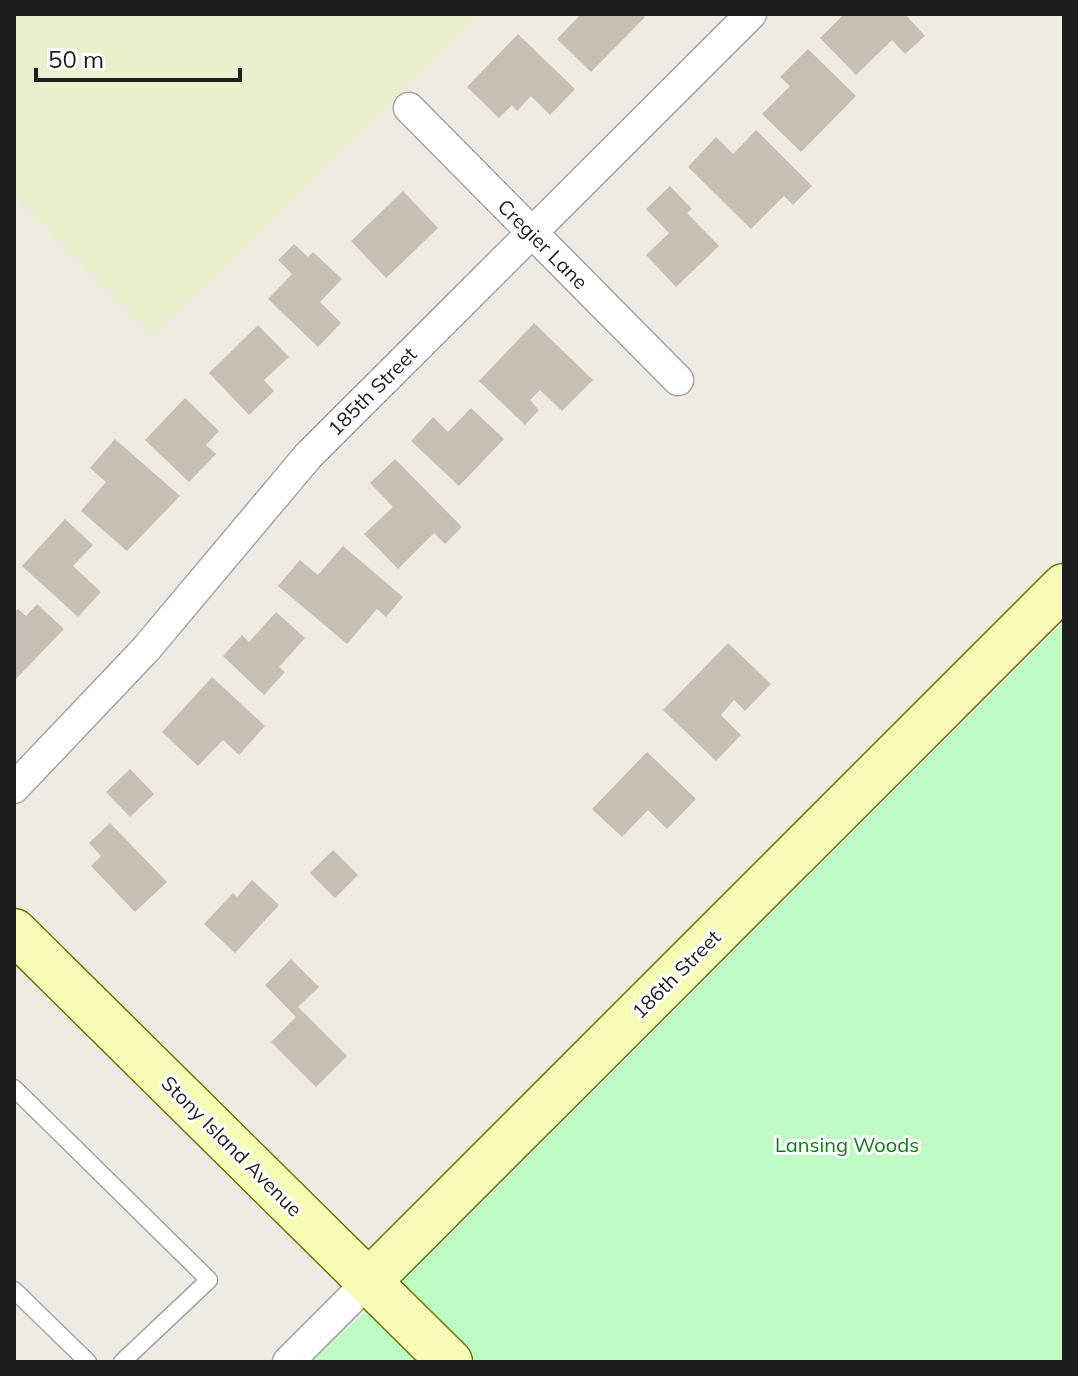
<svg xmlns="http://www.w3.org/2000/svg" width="1078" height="1376" font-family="Mulish,sans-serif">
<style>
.farmland{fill:#ecefce}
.park{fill:#befbc4}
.building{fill:#c7beb6}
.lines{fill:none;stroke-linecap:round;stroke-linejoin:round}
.lane-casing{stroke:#a5a5a5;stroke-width:19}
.street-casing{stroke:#a5a5a5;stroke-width:33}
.secondary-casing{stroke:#6a7801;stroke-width:47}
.lane{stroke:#fff;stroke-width:16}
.street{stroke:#fff;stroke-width:30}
.secondary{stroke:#f7fbb5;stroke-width:44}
.labels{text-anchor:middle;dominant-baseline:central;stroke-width:6;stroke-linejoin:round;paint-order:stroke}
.street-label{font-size:20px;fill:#1e1e1e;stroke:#fff}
.park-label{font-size:20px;fill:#088013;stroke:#fff}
</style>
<rect width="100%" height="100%" fill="#efebe3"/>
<path class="farmland" d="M 14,14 L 481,14 L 153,338 L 14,198 Z"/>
<path class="park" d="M 1064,622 L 1064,1362 L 311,1362 L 463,1222 Z"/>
<path class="building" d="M 581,14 L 641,14 L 645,17 L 591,72 L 557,39 Z
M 844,14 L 905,14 L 925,36 L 905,54 L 892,40 L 856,75 L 820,38 Z
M 518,34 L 575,89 L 550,115 L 531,96 L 517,111 L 512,105 L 499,118 L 467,87 Z
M 808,49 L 856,96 L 801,152 L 762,114 L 790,86 L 780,77 Z
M 756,130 L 812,186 L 793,205 L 784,196 L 751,229 L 688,167 L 716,137 L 733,154 Z
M 670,186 L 692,209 L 687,213 L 719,246 L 676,287 L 646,255 L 669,233 L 646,209 Z
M 403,191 L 438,228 L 386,278 L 351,241 Z
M 294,244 L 308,257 L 313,252 L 342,279 L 320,302 L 341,323 L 318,347 L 268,299 L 292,274 L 278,260 Z
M 534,323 L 593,380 L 562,411 L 540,390 L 530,400 L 539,410 L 525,425 L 479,381 Z
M 258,325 L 289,357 L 264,380 L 274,391 L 249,415 L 209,373 Z
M 185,398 L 219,431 L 206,445 L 216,454 L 189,482 L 145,440 Z
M 471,408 L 504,439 L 459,486 L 411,441 L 433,417 L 448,432 Z
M 115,439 L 180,496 L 127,551 L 81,511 L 106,482 L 90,468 Z
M 395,459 L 462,527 L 445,544 L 434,533 L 398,569 L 364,534 L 393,507 L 370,483 Z
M 65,519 L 93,545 L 73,566 L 101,592 L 78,617 L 22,566 Z
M 343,546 L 403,597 L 386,617 L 377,609 L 347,644 L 278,586 L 300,560 L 318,575 Z
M 37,604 L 64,629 L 14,681 L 14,612 L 18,609 L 26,616 Z
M 276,612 L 305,638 L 279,667 L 285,672 L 264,695 L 223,656 L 242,635 L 249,642 Z
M 728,643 L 771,684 L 745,711 L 734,700 L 721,715 L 741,735 L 716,761 L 663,710 Z
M 212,677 L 265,726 L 239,755 L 223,740 L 198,766 L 162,732 Z
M 647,752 L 696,799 L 667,829 L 648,810 L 622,837 L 592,809 Z
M 130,769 L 154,794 L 130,817 L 106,792 Z
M 110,823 L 167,882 L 135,912 L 91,866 L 101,856 L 89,843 Z
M 333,850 L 358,875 L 335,898 L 310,873 Z
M 252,880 L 279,905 L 235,953 L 204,924 L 233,893 L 237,897 Z
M 291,959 L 319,987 L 298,1007 L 347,1056 L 316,1087 L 271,1042 L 296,1017 L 265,985 Z"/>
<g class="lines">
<g class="lane-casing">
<path id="lane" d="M 14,1088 L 209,1280 L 122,1362
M 14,1290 L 88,1362"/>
</g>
<g class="street-casing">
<path id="street" d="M 409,108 L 678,380
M 14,788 L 146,649 L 308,456 L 751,14
M 288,1362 L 369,1281"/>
</g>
<g class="secondary-casing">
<path id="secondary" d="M 14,931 L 450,1362
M 369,1281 L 1064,586"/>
</g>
<use href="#lane" class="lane"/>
<use href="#street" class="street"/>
<use href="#secondary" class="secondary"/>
</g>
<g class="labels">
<g class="street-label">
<text transform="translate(543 244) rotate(45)">Cregier Lane</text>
<text transform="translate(372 391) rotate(-45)">185th Street</text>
<text transform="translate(676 974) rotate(-45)">186th Street</text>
<text transform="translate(232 1146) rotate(45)">Stony Island Avenue</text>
</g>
<g class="park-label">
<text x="847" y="1144">Lansing Woods</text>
</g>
</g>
<rect width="1078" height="1376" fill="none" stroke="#1e1e1e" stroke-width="32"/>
<path d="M36 68v12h204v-12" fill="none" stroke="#1e1e1e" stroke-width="4"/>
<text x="48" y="68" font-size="24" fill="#1e1e1e" stroke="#ffffff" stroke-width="6" paint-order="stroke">50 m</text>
</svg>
